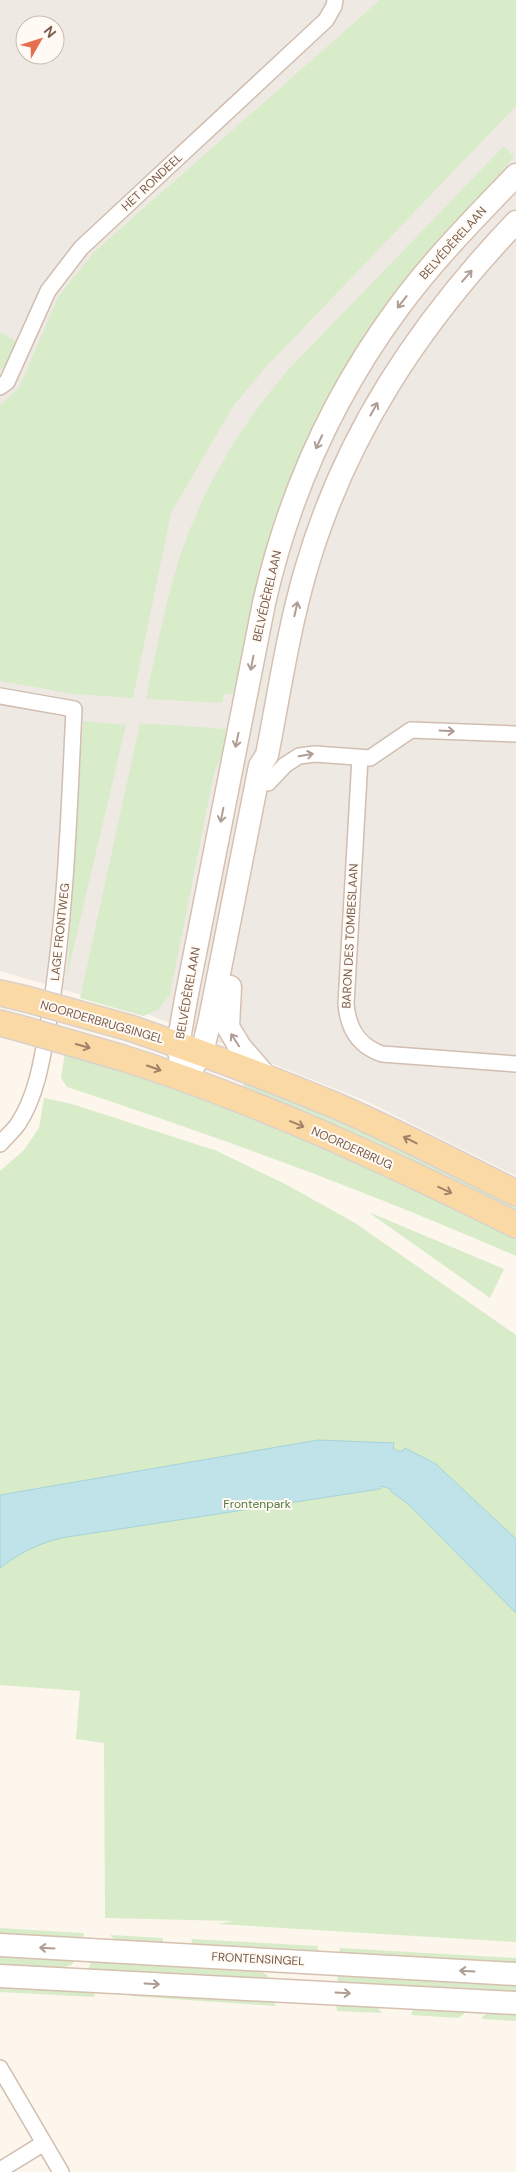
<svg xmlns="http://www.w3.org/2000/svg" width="516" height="2172" font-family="'DM Sans',sans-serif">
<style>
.industrial{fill:#efe9e4;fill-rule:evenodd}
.green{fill:#d8ecc9}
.water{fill:#bfe3e8;stroke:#a5d3da}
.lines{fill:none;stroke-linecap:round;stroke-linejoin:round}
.street-casing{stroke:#d1beb0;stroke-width:18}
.secondary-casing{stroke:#d6c0b0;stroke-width:25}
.primary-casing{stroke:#dad1cd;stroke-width:28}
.street{stroke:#fff;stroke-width:15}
.secondary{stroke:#fff;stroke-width:22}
.primary{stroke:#fbd9a5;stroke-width:25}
.primary-bridge-casing{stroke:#dad1cd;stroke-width:28;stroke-linecap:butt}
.primary-bridge{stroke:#fbd9a5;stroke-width:25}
.oneway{stroke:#af9d94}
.oneway2{stroke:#a18267}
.labels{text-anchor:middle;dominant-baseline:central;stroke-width:4;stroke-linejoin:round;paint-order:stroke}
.street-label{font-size:12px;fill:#7a5c4d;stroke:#fffaf3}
.park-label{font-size:12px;fill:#537a41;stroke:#fffaf3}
</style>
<rect width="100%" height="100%" fill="#fdf6ec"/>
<path class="industrial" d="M 0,0 L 516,0 L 516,1176 L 364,1100 L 147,1014 L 0,971 ZM 25,25 L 55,25 L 55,55 L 25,55 Z"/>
<path class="green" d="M 380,0 L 516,0 L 516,106 L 265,368 L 234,405 L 171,513 L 133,698 L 74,694 L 0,681 L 0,405 L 19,388 L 58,297 L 94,252 Z
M 504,146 L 514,157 L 436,245 L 363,342 L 235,694 L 224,694 L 222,703 L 146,699 C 155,655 164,610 177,566 C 200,492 239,427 289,369 Z
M 0,332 L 18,342 L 7,363 L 0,371 Z
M 83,721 L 126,725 L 67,976 Z
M 140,723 L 227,729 L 223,752 L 214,773 L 170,994 L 158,1010 L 143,1016 L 80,998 Z
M 65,1053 L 133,1071 L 308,1139 L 516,1234 L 516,1256 C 369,1192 220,1137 67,1087 L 61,1078 Z
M 246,1079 L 360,1127 L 516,1205 L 516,1213 L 241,1091 Z
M 44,1098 L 72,1104 L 217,1151 L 287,1185 L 355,1223 L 516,1335 L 516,1942 L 217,1924 L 233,1921 L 105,1918 L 104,1743 L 76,1739 L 80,1691 L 0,1685 L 0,1171 L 24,1150 L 39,1128 Z
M 371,1213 L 504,1269 L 490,1298 L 371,1214 Z
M 0,1928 L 83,1933 L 84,1935 L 81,1940 L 0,1936 Z
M 110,1935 L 163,1938 L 163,1945 L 117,1942 Z
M 192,1939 L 318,1946 L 317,1954 L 191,1947 Z
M 340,1948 L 516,1958 L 516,1965 L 339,1954 Z
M 0,1953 L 77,1959 L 71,1965 L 62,1968 L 0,1965 Z
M 92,1959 L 257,1968 L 268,1976 L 263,1981 L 88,1970 Z
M 338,1974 L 516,1983 L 516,1995 L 337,1984 Z
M 0,1983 L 90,1990 L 95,1995 L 93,1997 L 0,1992 Z
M 131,1989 L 276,1998 L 275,2006 L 131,1996 Z
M 336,2003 L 376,2006 L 382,2013 L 337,2011 Z
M 414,2007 L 466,2011 L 466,2012 L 459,2018 L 411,2015 Z
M 489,2012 L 516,2013 L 516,2021 L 483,2019 L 482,2017 Z"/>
<path class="water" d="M 318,1440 L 394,1443 L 393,1448 L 397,1451 L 403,1451 L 405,1448 L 436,1464 L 516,1539 L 516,1613 L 407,1503 L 390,1491 L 391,1489 L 381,1486 L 380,1489 L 61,1538 C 38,1544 19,1553 0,1568 L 0,1495 Z"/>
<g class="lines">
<g class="street-casing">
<path id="street" d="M 0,387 L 7,382 L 48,291 L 81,248 L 326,20 L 334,6 L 335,0
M 0,696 L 74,709 C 69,813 66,916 49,1019 C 43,1053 38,1094 18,1124 C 13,1131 6,1137 0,1144
M 360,758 L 346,1004 C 348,1028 358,1046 382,1054 L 516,1064
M 268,783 L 285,765 L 299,756 L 315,754 L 370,758 L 411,730 L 516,734
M 0,2068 L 61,2172
M 0,2170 L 44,2143"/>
</g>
<g class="secondary-casing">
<path id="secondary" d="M 230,987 L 228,1027 L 240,1047 L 266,1077
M 192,1068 L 202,1053 L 210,1019 L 260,766 L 267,755 C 279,694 288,632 305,573 C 344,436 419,324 516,222
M 184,1078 L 178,1045 L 186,999 L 264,603 C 288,497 333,396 398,308 C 433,260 475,218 516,175
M 0,1945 L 516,1974
M 0,1976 L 516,2003"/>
</g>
<g class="primary-casing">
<path id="primary" d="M 0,993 L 26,999
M 0,1023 L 19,1028
M 130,1028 C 200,1052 270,1078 339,1107 C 399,1133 457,1164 516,1193
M 123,1058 C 259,1101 389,1162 516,1225"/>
</g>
<use href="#street" class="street"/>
<use href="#secondary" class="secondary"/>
<use href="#primary" class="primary"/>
<g class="primary-bridge-casing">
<path id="primary-bridge" d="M 26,999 L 130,1028
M 19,1028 L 123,1058"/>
</g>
<use href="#primary-bridge" class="primary-bridge"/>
</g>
<defs><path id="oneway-shaft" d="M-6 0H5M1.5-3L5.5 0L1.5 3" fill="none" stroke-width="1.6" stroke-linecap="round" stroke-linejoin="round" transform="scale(1.25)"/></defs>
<g class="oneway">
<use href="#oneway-shaft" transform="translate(467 276) rotate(-49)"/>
<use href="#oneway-shaft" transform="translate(402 302) rotate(128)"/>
<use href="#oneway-shaft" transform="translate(374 409) rotate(-61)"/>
<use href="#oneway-shaft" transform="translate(319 442) rotate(115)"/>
<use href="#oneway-shaft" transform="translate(296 609) rotate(-77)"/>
<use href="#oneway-shaft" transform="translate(252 663) rotate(101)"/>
<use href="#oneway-shaft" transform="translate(447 731) rotate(3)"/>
<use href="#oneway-shaft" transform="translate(237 740) rotate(102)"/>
<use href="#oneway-shaft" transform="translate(306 755) rotate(-9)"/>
<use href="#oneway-shaft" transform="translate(222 815) rotate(101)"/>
<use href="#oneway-shaft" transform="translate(235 1040) rotate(-123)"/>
<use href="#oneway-shaft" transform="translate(47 1948) rotate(-177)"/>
<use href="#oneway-shaft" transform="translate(467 1971) rotate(-177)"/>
<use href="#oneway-shaft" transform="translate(152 1984) rotate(3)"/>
<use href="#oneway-shaft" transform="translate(343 1993) rotate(3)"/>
</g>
<g class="oneway2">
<use href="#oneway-shaft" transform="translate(83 1046) rotate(16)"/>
<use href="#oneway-shaft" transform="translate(154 1068) rotate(19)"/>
<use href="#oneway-shaft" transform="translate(297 1124) rotate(23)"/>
<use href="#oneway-shaft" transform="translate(410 1140) rotate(-153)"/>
<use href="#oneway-shaft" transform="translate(445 1190) rotate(25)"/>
</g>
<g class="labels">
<g class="street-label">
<text transform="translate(152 182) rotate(-43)">HET RONDEEL</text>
<text transform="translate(453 243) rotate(-48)">BELVÉDÈRELAAN</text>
<text transform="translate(267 596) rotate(-77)">BELVÉDÈRELAAN</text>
<text transform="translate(60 932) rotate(-84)">LAGE FRONTWEG</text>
<text transform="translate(350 936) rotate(-87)">BARON DES TOMBESLAAN</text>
<text transform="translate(188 993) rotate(-80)">BELVÉDÈRELAAN</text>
<text transform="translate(102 1022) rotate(16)">NOORDERBRUGSINGEL</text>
<text transform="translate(352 1148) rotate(24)">NOORDERBRUG</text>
<text transform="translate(258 1959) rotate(3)">FRONTENSINGEL</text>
</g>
<g class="park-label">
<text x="257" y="1504">Frontenpark</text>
</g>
</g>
<g transform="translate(40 40) rotate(51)"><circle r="24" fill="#fffaf3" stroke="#cabbb1"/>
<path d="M0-4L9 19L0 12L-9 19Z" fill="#e76f51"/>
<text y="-8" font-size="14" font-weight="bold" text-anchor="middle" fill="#7a5c4d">N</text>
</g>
</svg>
